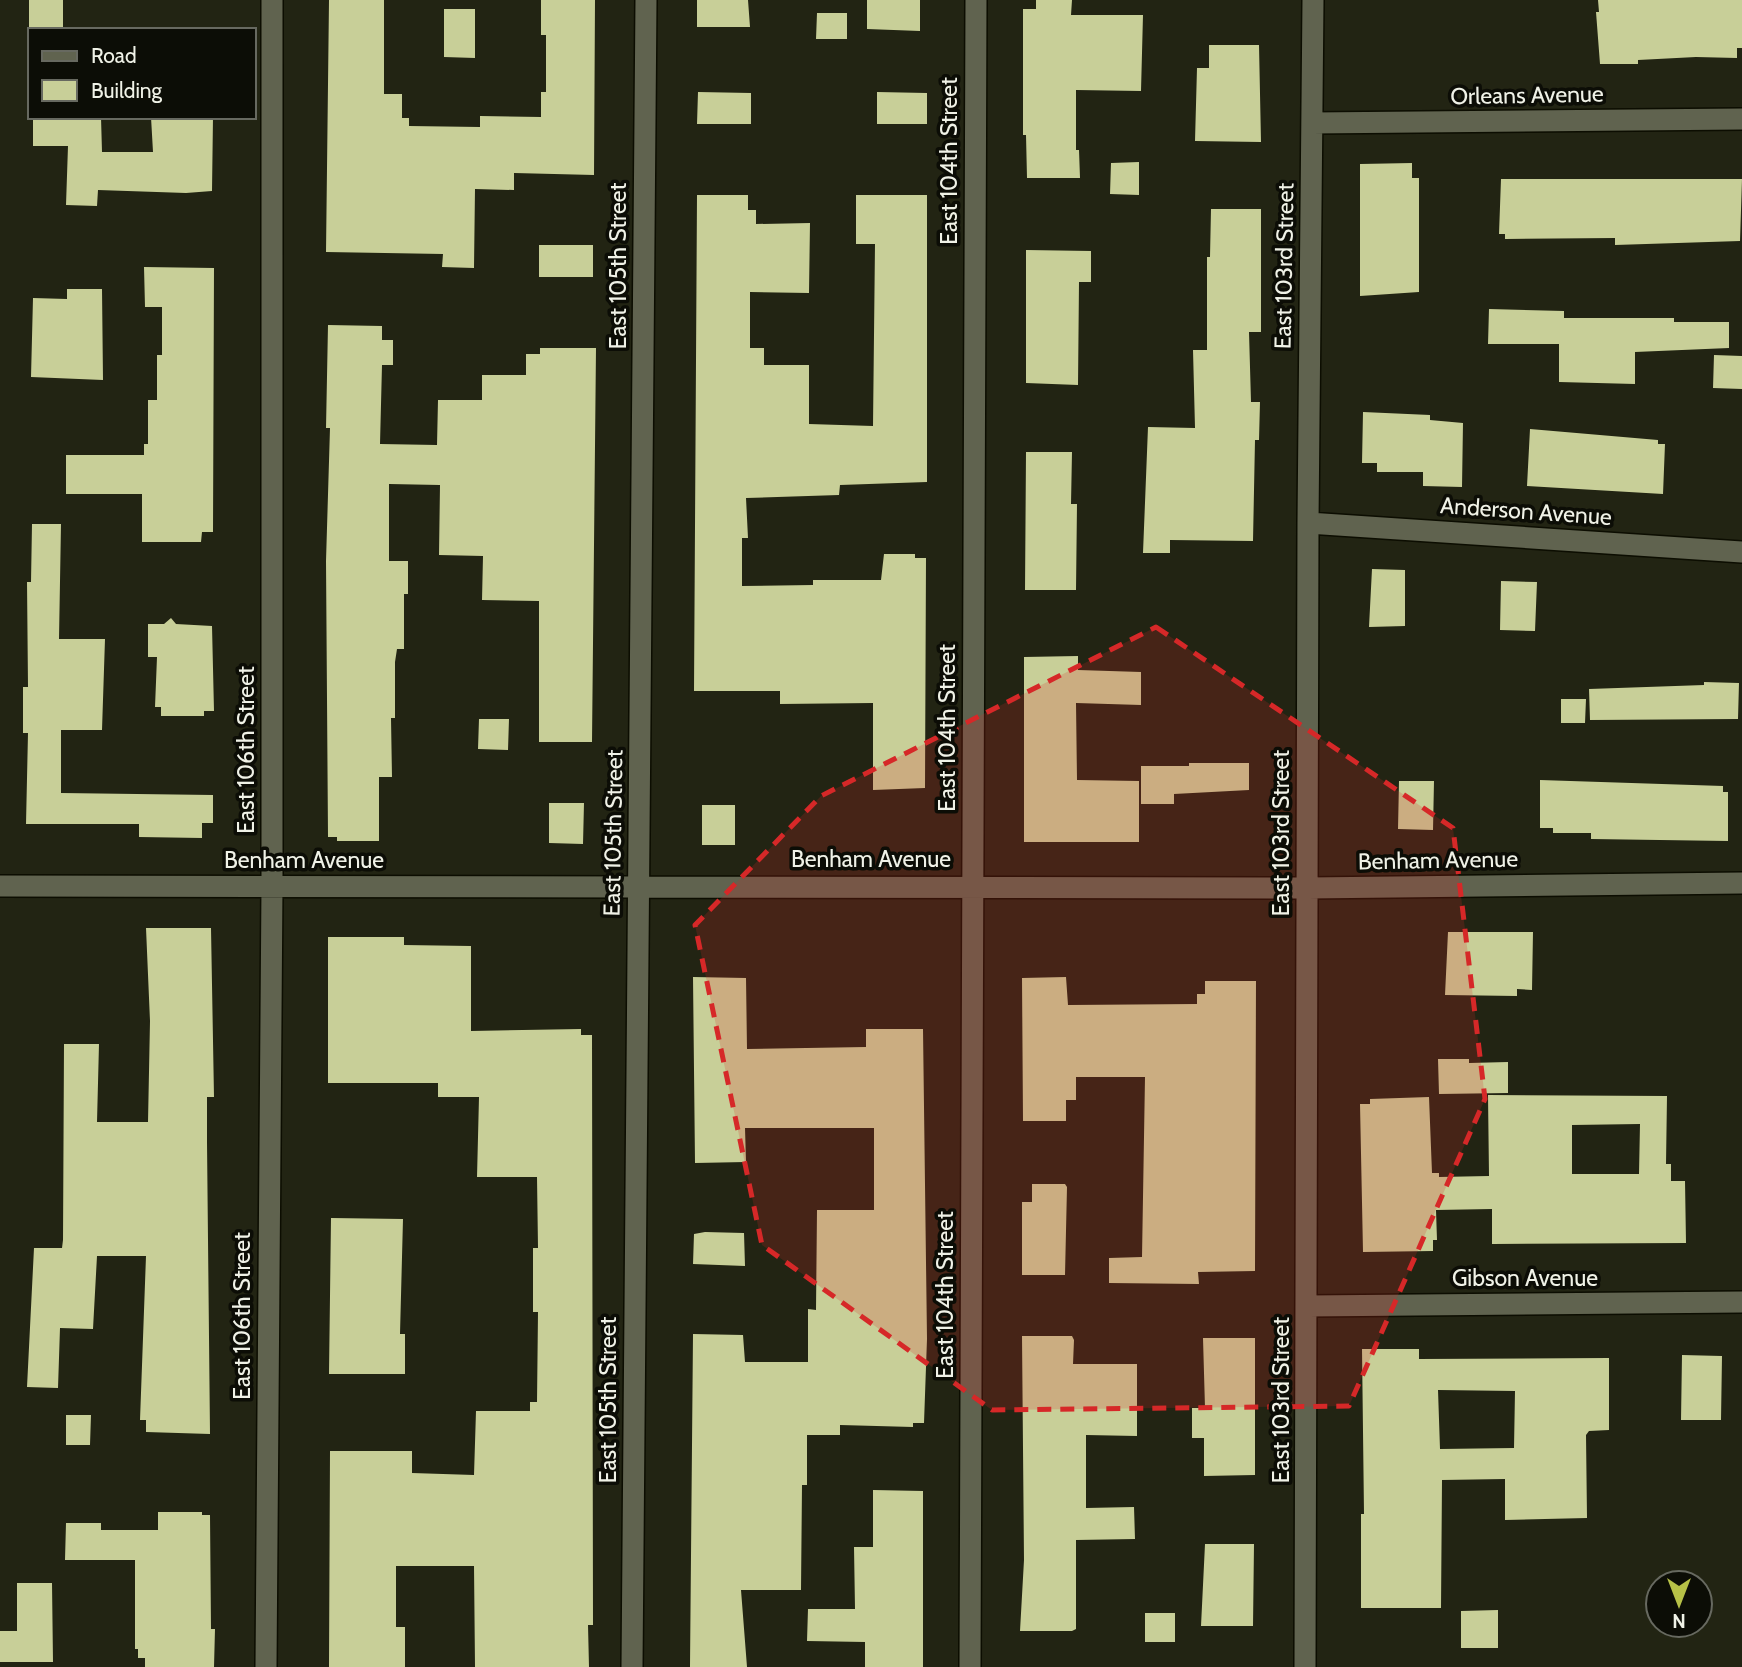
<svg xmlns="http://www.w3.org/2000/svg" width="1742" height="1667" font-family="Cabin,sans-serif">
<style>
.building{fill:#c8cf98;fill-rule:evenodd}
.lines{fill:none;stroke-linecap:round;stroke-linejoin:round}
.minor-casing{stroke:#0c0d01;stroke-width:24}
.minor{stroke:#60634f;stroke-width:21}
.marked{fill:#d62828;fill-opacity:0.2;stroke:#d62828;stroke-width:5;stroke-dasharray:14 9;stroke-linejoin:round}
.labels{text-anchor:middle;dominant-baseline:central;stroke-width:7;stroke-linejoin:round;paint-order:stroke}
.street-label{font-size:23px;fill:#f0f2e7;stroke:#0c0d06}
</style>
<rect width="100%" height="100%" fill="#222413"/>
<path class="building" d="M 29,0 L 63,0 L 63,30 L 29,30 Z
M 329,0 L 384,0 L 384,94 L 402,94 L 402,118 L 409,118 L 409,126 L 480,127 L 480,116 L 541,117 L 541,92 L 546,92 L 546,35 L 541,35 L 541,0 L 595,0 L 594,175 L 514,173 L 514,190 L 475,189 L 474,268 L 442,267 L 443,254 L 326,252 Z
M 697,0 L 748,0 L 750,27 L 697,27 Z
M 867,0 L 920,0 L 920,31 L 867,29 Z
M 1036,0 L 1072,0 L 1071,15 L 1143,15 L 1141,91 L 1076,90 L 1076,150 L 1079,150 L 1080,178 L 1027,178 L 1026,135 L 1023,135 L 1023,9 L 1036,9 Z
M 1598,0 L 1742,0 L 1742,48 L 1737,48 L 1737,58 L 1696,57 L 1638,60 L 1638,64 L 1600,64 L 1596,12 L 1599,12 Z
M 444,9 L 475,9 L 475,58 L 444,57 Z
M 817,13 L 847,13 L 847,39 L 816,39 Z
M 1209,45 L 1259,45 L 1261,142 L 1195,141 L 1197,68 L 1209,68 Z
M 698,92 L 751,93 L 751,124 L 697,124 Z
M 877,92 L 927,93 L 927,124 L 877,124 Z
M 33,117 L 101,117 L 102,152 L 153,152 L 151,117 L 213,117 L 212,191 L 186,193 L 98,190 L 97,206 L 66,205 L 68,146 L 33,146 Z
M 1139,162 L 1139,195 L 1110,194 L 1111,163 Z
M 1412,163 L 1412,178 L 1419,178 L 1419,292 L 1360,296 L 1360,164 Z
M 1501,179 L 1742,179 L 1740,241 L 1615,245 L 1615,238 L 1505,239 L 1505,234 L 1499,234 Z
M 697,195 L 748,195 L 748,210 L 756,210 L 756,224 L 810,223 L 809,293 L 750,292 L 750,348 L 764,348 L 764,365 L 809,365 L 809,424 L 873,426 L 875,244 L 856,244 L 856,195 L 927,195 L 927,482 L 840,485 L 839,495 L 746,498 L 748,538 L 742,538 L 742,586 L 813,585 L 813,580 L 881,580 L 884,554 L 915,554 L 915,558 L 926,558 L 925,788 L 873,790 L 873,703 L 780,704 L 780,691 L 694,691 Z
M 1211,209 L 1261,209 L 1261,332 L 1249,332 L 1251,402 L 1260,402 L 1259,440 L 1255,440 L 1253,541 L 1170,540 L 1170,553 L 1143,553 L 1148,427 L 1195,428 L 1193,350 L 1207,350 L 1207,257 L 1210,257 Z
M 539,245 L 593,245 L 593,277 L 539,277 Z
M 1026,250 L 1091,251 L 1091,282 L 1079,282 L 1078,385 L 1026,383 Z
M 144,267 L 214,268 L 213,532 L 202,532 L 201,542 L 142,542 L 142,494 L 66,494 L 66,455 L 144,455 L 144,444 L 148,444 L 148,400 L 157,400 L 157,355 L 162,355 L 162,307 L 145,307 Z
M 67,289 L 102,289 L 103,380 L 31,377 L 33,298 L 67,299 Z
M 1489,309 L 1564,311 L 1564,318 L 1674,318 L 1674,322 L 1729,322 L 1729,348 L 1635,352 L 1635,384 L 1559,382 L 1559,344 L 1488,344 Z
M 328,325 L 382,326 L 382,340 L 393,340 L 393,365 L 382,365 L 380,444 L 437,445 L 438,400 L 482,400 L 482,375 L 526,375 L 526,354 L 540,354 L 540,348 L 596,348 L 592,742 L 539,742 L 539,601 L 482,600 L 483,556 L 439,555 L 440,485 L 389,484 L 389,561 L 408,561 L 408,594 L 404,594 L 404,649 L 397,649 L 395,662 L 395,718 L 391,718 L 392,777 L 379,777 L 379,841 L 337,841 L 337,837 L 328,837 L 326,561 L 330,428 L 326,428 Z
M 1714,355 L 1742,356 L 1742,389 L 1713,388 Z
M 1363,412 L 1430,415 L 1430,420 L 1463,423 L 1462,487 L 1423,486 L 1423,472 L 1377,472 L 1377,463 L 1362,463 Z
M 1530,429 L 1658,440 L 1658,444 L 1665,444 L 1663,494 L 1527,486 Z
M 1026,452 L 1072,452 L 1071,504 L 1077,504 L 1076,590 L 1025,590 Z
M 32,524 L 61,524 L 59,639 L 105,639 L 102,730 L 61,730 L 61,793 L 213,795 L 213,823 L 202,823 L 202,838 L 139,837 L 139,824 L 26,824 L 28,733 L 23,733 L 23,687 L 28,687 L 27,582 L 31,582 Z
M 1372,569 L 1405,570 L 1405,626 L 1369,627 Z
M 1501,581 L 1537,582 L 1535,631 L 1500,630 Z
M 171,618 L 176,624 L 212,626 L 214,711 L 204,711 L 204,716 L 161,716 L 161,707 L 155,707 L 157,657 L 148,657 L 148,624 L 164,624 Z
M 1078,656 L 1078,670 L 1141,672 L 1141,705 L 1076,703 L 1077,780 L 1139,781 L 1139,842 L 1024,842 L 1024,657 Z
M 1704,682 L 1739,683 L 1738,719 L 1590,720 L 1589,689 L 1704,685 Z
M 1561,699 L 1586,699 L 1585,723 L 1561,723 Z
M 479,719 L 509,719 L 508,750 L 478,749 Z
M 1189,763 L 1249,763 L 1249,790 L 1174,794 L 1174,804 L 1141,804 L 1141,766 L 1189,766 Z
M 1540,780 L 1723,786 L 1723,792 L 1728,792 L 1728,841 L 1591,839 L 1591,833 L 1553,833 L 1553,828 L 1540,828 Z
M 1399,781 L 1434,781 L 1433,830 L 1398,829 Z
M 549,803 L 584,803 L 583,844 L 549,843 Z
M 702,805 L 735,805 L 735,845 L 702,845 Z
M 146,928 L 211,928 L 214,1097 L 207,1097 L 207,1142 L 210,1434 L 146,1432 L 146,1420 L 140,1420 L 146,1256 L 97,1256 L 93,1329 L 60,1328 L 58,1388 L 27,1387 L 34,1248 L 62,1248 L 63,1240 L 64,1044 L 99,1044 L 97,1122 L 148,1122 L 150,1021 Z
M 1448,932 L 1533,932 L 1532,990 L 1517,989 L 1517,996 L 1445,995 Z
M 328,937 L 404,937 L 404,945 L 471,946 L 471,1031 L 581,1029 L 581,1035 L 592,1035 L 593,1625 L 588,1625 L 589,1667 L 475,1667 L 474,1566 L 396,1566 L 396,1627 L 405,1627 L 405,1667 L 329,1667 L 330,1451 L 412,1451 L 412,1473 L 474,1475 L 476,1411 L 530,1411 L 530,1402 L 537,1402 L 538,1312 L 533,1312 L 533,1248 L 538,1248 L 537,1177 L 477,1177 L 479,1097 L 438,1097 L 438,1083 L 328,1083 Z
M 693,977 L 746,978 L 747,1049 L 866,1047 L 866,1029 L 923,1029 L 927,1339 L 924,1423 L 913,1423 L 913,1427 L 840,1425 L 840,1435 L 807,1435 L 807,1485 L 802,1485 L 801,1590 L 741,1590 L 747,1667 L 690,1667 L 693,1334 L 743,1335 L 745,1362 L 808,1362 L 808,1309 L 816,1310 L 817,1210 L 874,1210 L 874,1128 L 745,1128 L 746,1162 L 695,1163 Z
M 1066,977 L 1068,1005 L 1197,1004 L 1197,994 L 1205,994 L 1205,981 L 1256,981 L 1255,1271 L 1198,1272 L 1199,1284 L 1109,1283 L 1109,1258 L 1142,1257 L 1145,1077 L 1076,1077 L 1076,1100 L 1066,1100 L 1066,1121 L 1023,1121 L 1022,978 Z
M 1438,1059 L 1469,1059 L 1469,1063 L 1508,1062 L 1508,1093 L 1439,1094 Z
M 1488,1095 L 1667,1096 L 1666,1164 L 1671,1164 L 1671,1181 L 1685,1181 L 1686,1243 L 1492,1244 L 1492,1209 L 1436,1210 L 1437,1240 L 1433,1240 L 1433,1251 L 1363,1252 L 1360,1104 L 1370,1104 L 1370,1099 L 1429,1097 L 1432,1173 L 1439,1173 L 1439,1177 L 1489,1176 ZM 1640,1124 L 1639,1174 L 1572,1174 L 1572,1125 Z
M 1032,1184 L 1065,1184 L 1067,1187 L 1065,1275 L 1022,1275 L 1022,1202 L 1032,1202 Z
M 331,1218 L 403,1219 L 400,1334 L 405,1334 L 405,1374 L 329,1374 Z
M 705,1232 L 744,1233 L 745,1266 L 693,1264 L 694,1234 Z
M 1022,1336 L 1072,1336 L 1074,1340 L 1073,1364 L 1137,1364 L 1137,1436 L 1086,1435 L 1086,1508 L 1134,1507 L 1135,1539 L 1076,1540 L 1076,1629 L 1072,1631 L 1020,1631 L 1024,1560 Z
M 1203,1338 L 1255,1338 L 1255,1475 L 1204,1476 L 1204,1438 L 1192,1438 L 1192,1408 L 1205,1408 Z
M 1362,1349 L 1419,1349 L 1419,1359 L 1609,1358 L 1609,1430 L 1589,1431 L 1586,1435 L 1587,1518 L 1505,1520 L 1505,1479 L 1442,1480 L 1441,1608 L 1361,1608 L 1361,1514 L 1364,1514 ZM 1438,1390 L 1515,1391 L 1514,1448 L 1440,1449 Z
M 1682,1355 L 1722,1356 L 1721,1420 L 1681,1420 Z
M 66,1415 L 91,1415 L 90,1445 L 66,1445 Z
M 873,1490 L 923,1491 L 923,1667 L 865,1667 L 865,1642 L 807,1641 L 808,1609 L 855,1609 L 854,1547 L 873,1547 Z
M 158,1512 L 202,1512 L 202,1515 L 210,1515 L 211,1629 L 215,1629 L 214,1667 L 145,1667 L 145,1658 L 138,1658 L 138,1649 L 135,1649 L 135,1560 L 65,1560 L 66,1523 L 101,1523 L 101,1530 L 158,1530 Z
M 1205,1544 L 1254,1544 L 1253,1626 L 1201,1626 Z
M 17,1583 L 52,1583 L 53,1662 L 0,1662 L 0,1631 L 17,1631 Z
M 1498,1610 L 1498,1648 L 1461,1648 L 1461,1611 Z
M 1145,1613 L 1175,1613 L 1175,1642 L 1145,1642 Z"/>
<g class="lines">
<g class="minor-casing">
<path id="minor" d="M 1312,123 L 1742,119
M 1308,523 L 1742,552
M 0,886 L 1308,888 L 1742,883
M 1308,1306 L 1742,1302
M 266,1667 L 272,886 L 272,0
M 632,1667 L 646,0
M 970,1667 L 976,0
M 1305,1667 L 1308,523 L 1313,0"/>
</g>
<use href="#minor" class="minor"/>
</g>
<path class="marked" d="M 1156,627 L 1453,828 L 1485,1099 L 1349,1406 L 992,1410 L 762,1245 L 695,925 L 821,796 Z"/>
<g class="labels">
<g class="street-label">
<text transform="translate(1527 95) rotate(-1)">Orleans Avenue</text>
<text transform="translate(949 161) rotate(-90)">East 104th Street</text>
<text transform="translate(618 266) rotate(-90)">East 105th Street</text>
<text transform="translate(1284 266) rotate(-89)">East 103rd Street</text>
<text transform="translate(1526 511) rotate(4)">Anderson Avenue</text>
<text transform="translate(947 728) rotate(-90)">East 104th Street</text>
<text transform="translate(246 750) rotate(-90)">East 106th Street</text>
<text transform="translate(613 833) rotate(-89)">East 105th Street</text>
<text transform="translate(1281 833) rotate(-90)">East 103rd Street</text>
<text x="871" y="859">Benham Avenue</text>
<text x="304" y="860">Benham Avenue</text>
<text transform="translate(1438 860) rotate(-1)">Benham Avenue</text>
<text x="1525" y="1278">Gibson Avenue</text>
<text transform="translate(945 1295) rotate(-90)">East 104th Street</text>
<text transform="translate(242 1316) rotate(-90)">East 106th Street</text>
<text transform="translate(608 1400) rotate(-90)">East 105th Street</text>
<text transform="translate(1281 1400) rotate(-90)">East 103rd Street</text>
</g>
</g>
<rect x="28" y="28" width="228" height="91" fill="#0c0d06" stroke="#676960" stroke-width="2"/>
<rect x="42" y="51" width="35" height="10" fill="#60634f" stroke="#676960" stroke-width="2"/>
<text x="91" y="63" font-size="21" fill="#f0f2e7">Road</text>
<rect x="42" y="80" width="35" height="21" fill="#c8cf98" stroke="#676960" stroke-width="2"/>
<text x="91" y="98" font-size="21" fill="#f0f2e7">Building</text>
<g transform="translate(1679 1604) rotate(180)"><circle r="33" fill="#0c0d06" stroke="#676960" stroke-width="2"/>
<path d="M0-5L12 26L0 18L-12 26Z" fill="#b7c147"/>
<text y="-10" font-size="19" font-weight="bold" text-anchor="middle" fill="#f0f2e7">N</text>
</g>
</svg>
